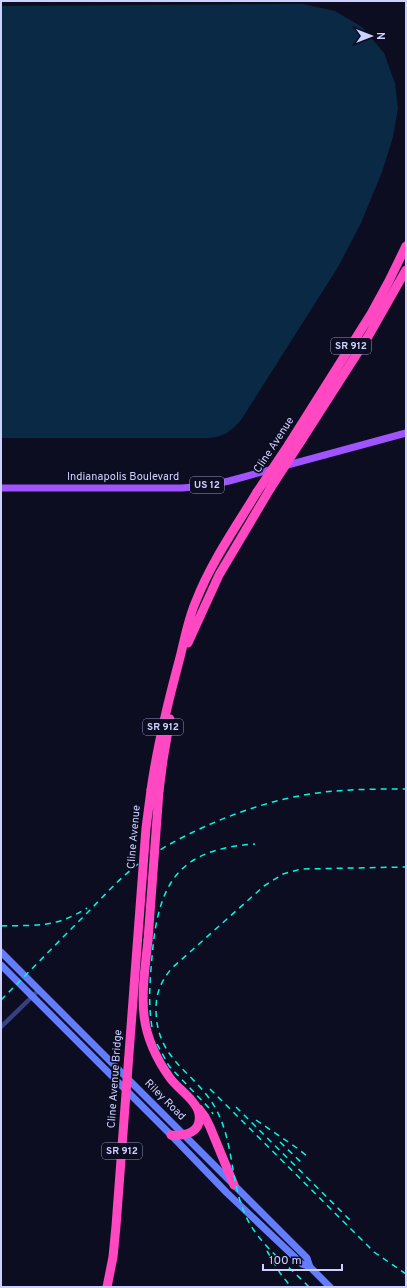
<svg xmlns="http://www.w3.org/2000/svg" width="407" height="1288" font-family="Overpass,sans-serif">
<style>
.water{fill:#0a2944}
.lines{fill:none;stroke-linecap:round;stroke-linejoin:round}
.minor{stroke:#364182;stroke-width:4.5}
.secondary{stroke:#647dff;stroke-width:7}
.primary{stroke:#9f54ff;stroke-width:7}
.motorway{stroke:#ff48c2;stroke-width:9}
.rail{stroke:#00f8e3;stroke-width:1.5;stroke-dasharray:6 5;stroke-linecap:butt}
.motorway-bridge{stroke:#ff48c2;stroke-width:9}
.labels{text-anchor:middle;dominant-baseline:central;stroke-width:3.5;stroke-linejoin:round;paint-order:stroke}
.shield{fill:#0d0d22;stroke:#9396bd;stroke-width:1}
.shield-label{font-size:10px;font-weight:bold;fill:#cdd1ff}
.street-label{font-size:11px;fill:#cdd1ff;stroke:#0d0d22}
</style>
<rect width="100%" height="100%" fill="#0d0d22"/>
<path class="water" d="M 303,4 L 335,11 L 362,27 L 384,53 L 395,83 L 398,108 L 393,137 L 382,172 L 361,223 L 338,267 L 241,420 C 230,432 224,437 208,438 L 1,438 L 1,6 Z"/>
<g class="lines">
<path class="minor" d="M 1,1027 L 39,990"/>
<path class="secondary" d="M 1,952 L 307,1258 L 310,1267
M 1,965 L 171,1135 L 227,1193 L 302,1264 L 310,1267 L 330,1287"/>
<path class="primary" d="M 1,488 L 182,488 L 205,486 L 229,481 L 406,433"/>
<path class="motorway" d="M 301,441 L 369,335 L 406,270
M 289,444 L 371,314 L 389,281 L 406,246
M 188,643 L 219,575 L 270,489
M 151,790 C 157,748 167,706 178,665 C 184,644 187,621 196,601 C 211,562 236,527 257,492
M 159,791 L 163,760 L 170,719
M 148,940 C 142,997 135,1029 170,1078 C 178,1089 197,1101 199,1114 C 202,1133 185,1136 171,1135
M 199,1109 L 205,1117 L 210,1127 L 234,1185"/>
<path class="rail" d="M 1,926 C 37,925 55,928 87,908
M 1,1000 C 30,971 59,941 88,912 C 106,894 123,874 144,860 C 196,825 273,795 336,791 C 359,789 383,789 406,789
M 152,1027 C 148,1003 150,980 152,957 C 158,884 177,849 255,844
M 157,1044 L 169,1066 L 209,1108 L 213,1114
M 210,1089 L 374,1252 L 406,1274
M 236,1107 L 352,1222
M 256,1120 L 297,1148 L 308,1157
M 280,1142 L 302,1163
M 267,1251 L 280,1273 L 291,1287
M 309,1287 C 286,1263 257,1244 244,1212 C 231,1180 233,1144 218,1113 C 198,1072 156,1063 156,1009 C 156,993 161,981 172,968 L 264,886 L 283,874 L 301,869 L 406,867"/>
<path class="motorway-bridge" d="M 270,489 L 301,441
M 257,492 L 289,444
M 148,940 L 159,791
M 107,1287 L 113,1257 L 116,1226 L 146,828 L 151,790"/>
</g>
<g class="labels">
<g class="shield">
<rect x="331" y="338" width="40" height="16" rx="3"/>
<rect x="190" y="477" width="34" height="16" rx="3"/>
<rect x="143" y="719" width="40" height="16" rx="3"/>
<rect x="102" y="1143" width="40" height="16" rx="3"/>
</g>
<g class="shield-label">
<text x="351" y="346">SR 912</text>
<text x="207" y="485">US 12</text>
<text x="163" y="727">SR 912</text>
<text x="122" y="1151">SR 912</text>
</g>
<g class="street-label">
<text transform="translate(274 445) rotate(-57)">Cline Avenue</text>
<text x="123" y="477">Indianapolis Boulevard</text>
<text transform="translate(134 837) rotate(-85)">Cline Avenue</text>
<text transform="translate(115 1079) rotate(-86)">Cline Avenue Bridge</text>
<text transform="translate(165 1100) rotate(45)">Riley Road</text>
</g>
</g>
<rect width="407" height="1288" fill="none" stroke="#cdd1ff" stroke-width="4"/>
<g transform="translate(371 36) rotate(90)" stroke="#0d0d22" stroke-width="3" paint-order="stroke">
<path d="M0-3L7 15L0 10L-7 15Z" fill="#cdd1ff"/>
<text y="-6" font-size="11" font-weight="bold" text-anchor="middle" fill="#cdd1ff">N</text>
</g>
<path d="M263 1264v6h79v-6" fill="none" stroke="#cdd1ff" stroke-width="2"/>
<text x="269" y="1264" font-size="12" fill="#cdd1ff" stroke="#0d0d22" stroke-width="3" paint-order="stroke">100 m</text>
</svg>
